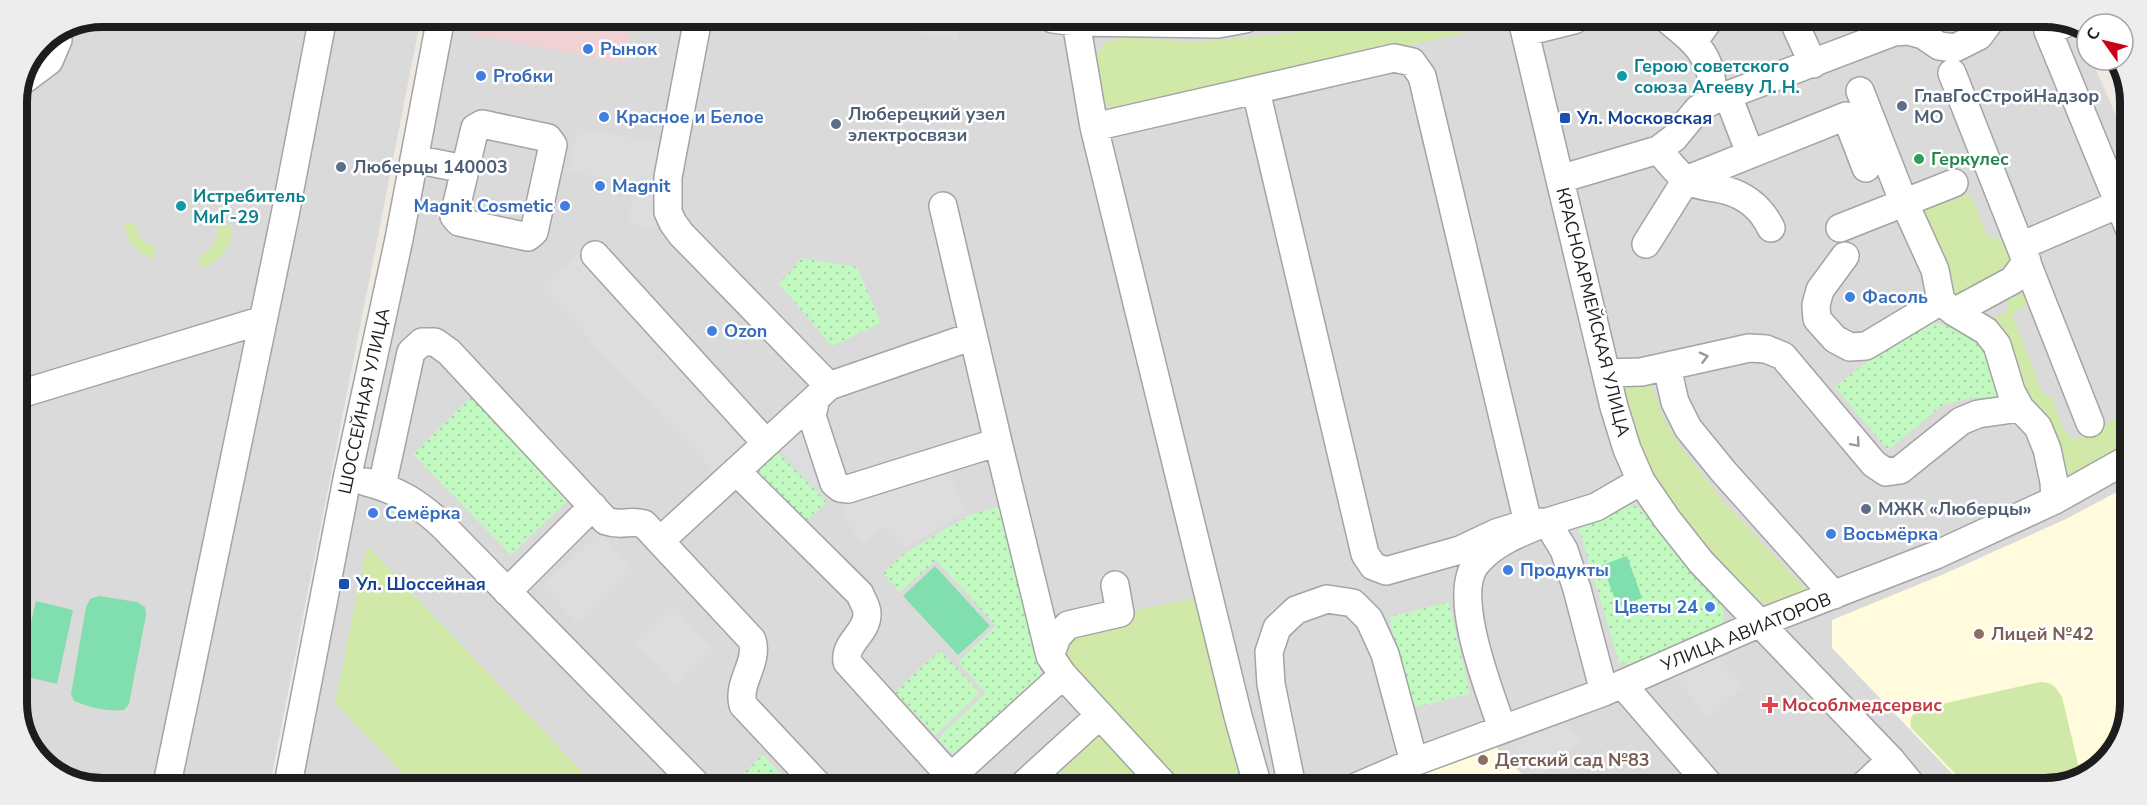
<svg xmlns="http://www.w3.org/2000/svg" width="2147" height="805" font-family="'Nunito Sans',sans-serif">
<style>
.residential{fill:#dbdada}
.commercial{fill:#f0d2d5}
.industrial{fill:url(#industrial-furrows)}
.education{fill:#fffbdc}
.grass{fill:#d0e9a9}
.park{fill:url(#park-dots)}
.pitch{fill:#81deae}
.parking{fill:#ddd}
.lines{fill:none;stroke-linecap:round;stroke-linejoin:round}
.minor-casing{stroke:#a4a4a4;stroke-width:30}
.minor{stroke:#fff;stroke-width:27}
.oneway{stroke:#999}
.shop-dot{fill:#3f7fe0;stroke:#fff;stroke-width:2}
.culture-dot{fill:#0f9aa8;stroke:#fff;stroke-width:2}
.service-dot{fill:#5c6f8a;stroke:#fff;stroke-width:2}
.transit-dot{fill:#1a4fb4;stroke:#fff;stroke-width:2}
.leisure-dot{fill:#2e9e5b;stroke:#fff;stroke-width:2}
.education-dot{fill:#8d6e63;stroke:#fff;stroke-width:2}
.health-dot{fill:#e0444e;stroke:#fff;stroke-width:2}
.labels{text-anchor:middle;dominant-baseline:central;stroke-width:5;stroke-linejoin:round;paint-order:stroke}
.shop-label{font-size:18px;font-weight:bold;fill:#366cbe;stroke:#fff;text-anchor:start}
.culture-label{font-size:18px;font-weight:bold;fill:#0d838f;stroke:#fff;text-anchor:start}
.service-label{font-size:18px;font-weight:bold;fill:#4e5e75;stroke:#fff;text-anchor:start}
.transit-label{font-size:18px;font-weight:bold;fill:#164399;stroke:#fff;text-anchor:start}
.leisure-label{font-size:18px;font-weight:bold;fill:#27864d;stroke:#fff;text-anchor:start}
.street-label{font-size:18px;fill:#1d1d1d;stroke:#fff}
.education-label{font-size:18px;font-weight:bold;fill:#785e54;stroke:#fff;text-anchor:start}
.health-label{font-size:18px;font-weight:bold;fill:#be3a42;stroke:#fff;text-anchor:start}
.rim{fill:none;stroke:#1d1d1d;stroke-width:8}
</style>
<defs>
<pattern id="industrial-furrows" width="10" height="10" patternUnits="userSpaceOnUse" patternTransform="scale(1.5)"><rect width="10" height="10" fill="#e8d5e7"/><path d="M-1 1l2-2M0 10L10 0M9 11l2-2" fill="none" stroke="#c7b6c6"/></pattern>
<pattern id="park-dots" width="8" height="8" patternUnits="userSpaceOnUse" patternTransform="scale(1.5)"><rect width="8" height="8" fill="#c2f9c0"/><path d="M2 2h.1M6 6h.1" fill="none" stroke="#a6d5a5" stroke-width="1.8" stroke-linecap="round"/></pattern>
</defs>
<rect width="100%" height="100%" fill="#efe9e3"/>
<path class="residential" d="M 102,17 L 421,17 L 270,784 L 74,784 L 34,755 L 17,709 L 17,97 L 42,41 Z
M 447,17 L 991,19 L 1082,32 L 1220,36 L 1332,19 L 2073,21 L 2076,24 L 2087,49 L 2087,60 L 2092,60 L 2130,149 L 2126,731 L 2093,774 L 2045,788 L 290,784 Z"/>
<path class="commercial" d="M 478,17 L 693,18 L 691,29 L 633,19 L 624,63 L 474,35 Z"/>
<path class="industrial" d="M 2104,60 L 2117,60 L 2130,96 L 2130,120 Z"/>
<path class="education" d="M 2128,486 L 2126,731 L 2093,774 L 2045,788 L 1966,788 L 1832,648 L 1832,620 L 1944,574 L 2066,519 Z
M 1495,746 L 1534,787 L 1393,787 L 1420,775 Z"/>
<path class="grass" d="M 1343,19 L 1497,20 L 1491,27 L 1121,110 L 1106,105 L 1098,94 L 1096,55 L 1106,42 L 1127,37 L 1194,42 L 1291,33 Z
M 1964,192 L 1973,200 L 1986,234 L 1989,237 C 2004,238 2009,247 2010,261 L 1999,268 L 1995,275 L 1957,306 L 1919,208 Z
M 134,222 L 140,239 L 156,247 L 153,259 C 135,251 127,244 124,225 Z
M 218,225 L 231,225 C 232,249 223,257 203,269 L 198,257 C 212,248 219,242 218,225 Z
M 2012,288 L 2021,292 L 2027,301 L 2023,308 L 2015,310 L 2013,316 L 2041,390 L 2045,394 L 2053,398 L 2062,426 L 2073,439 L 2079,438 L 2128,412 L 2128,450 L 2075,478 L 2062,479 L 1985,323 L 2006,312 L 2008,302 L 2005,293 Z
M 1643,378 L 1652,385 L 1663,417 L 1674,437 L 1721,499 L 1808,591 L 1773,607 C 1739,596 1666,507 1650,473 C 1637,444 1629,416 1623,385 Z
M 367,546 L 595,785 L 414,785 L 335,703 Z
M 1208,596 L 1258,787 L 1022,786 L 1100,715 L 1063,675 L 1057,637 L 1120,613 Z
M 2040,682 C 2052,682 2056,687 2062,697 L 2080,772 L 2084,777 L 2045,788 L 1969,788 L 1911,728 C 1909,716 1913,713 1924,708 Z"/>
<path class="park" d="M 802,258 L 857,267 L 881,323 L 832,346 L 779,284 Z
M 1933,323 L 1957,327 L 1987,345 L 2001,396 L 1973,398 L 1944,404 L 1888,450 L 1835,387 L 1912,327 Z
M 472,396 L 571,497 L 511,555 L 413,454 Z
M 774,449 L 827,502 L 801,526 L 747,473 Z
M 1620,505 L 1636,506 L 1655,520 L 1676,554 L 1698,582 L 1722,604 L 1724,624 L 1711,634 L 1639,666 L 1619,662 L 1579,529 L 1588,522 Z
M 1002,506 L 1042,666 L 1040,676 L 1034,686 L 956,758 L 938,738 L 986,693 L 958,662 L 996,626 L 936,560 L 900,592 L 883,573 L 905,553 L 970,515 Z
M 1449,602 L 1470,694 L 1411,708 L 1389,617 Z
M 940,650 L 980,693 L 935,735 L 895,692 Z
M 763,755 L 793,786 L 731,785 Z"/>
<path class="pitch" d="M 1627,556 L 1642,598 L 1618,607 L 1602,565 Z
M 935,566 L 990,626 L 958,655 L 903,596 Z
M 99,596 L 137,602 L 145,607 L 146,615 L 129,704 L 124,710 C 109,712 88,707 74,701 L 71,694 L 86,607 L 90,599 Z
M 36,601 L 73,610 L 57,684 L 19,675 Z"/>
<path class="parking" d="M 837,18 L 957,19 L 960,19 L 958,40 Z
M 578,128 L 663,143 L 653,190 L 652,203 L 655,213 L 661,220 L 647,231 L 628,220 L 635,183 L 568,171 Z
M 581,250 L 755,437 L 715,473 L 541,288 Z
M 808,419 L 835,495 L 828,501 L 776,447 Z
M 952,470 L 955,487 L 967,512 L 904,548 L 883,527 L 865,544 L 852,530 L 845,516 L 842,500 Z
M 599,532 L 635,569 L 578,624 L 542,587 Z
M 672,605 L 714,649 L 676,686 L 633,642 Z
M 1716,654 L 1744,687 L 1709,717 L 1671,674 Z
M 1560,717 L 1581,740 L 1540,776 L 1505,738 Z"/>
<g class="lines">
<g class="minor-casing">
<path id="minor" d="M 698,18 L 668,177 L 668,212 L 673,223 L 681,234 L 829,386
M 1053,19 L 1076,22 L 1218,24 L 1245,19
M 1522,20 L 1614,407 L 1627,449 L 1641,481 L 1667,519 L 1701,562 L 1891,760 L 1914,788
M 1668,20 C 1699,45 1715,59 1712,101
M 1793,20 L 1813,64
M 2071,21 L 2048,31 L 2129,228
M 1076,22 L 1094,127 L 1238,716 L 1258,787
M 1526,32 L 1574,20
M 1694,41 L 1709,20
M 1952,73 L 2090,423
M 25,79 L 49,61 L 58,40 L 56,35
M 1256,91 L 1365,554 L 1373,566 L 1386,571 L 1460,550 L 1496,533 L 1528,523 L 1547,522 L 1596,507 L 1641,481
M 1860,91 L 1900,193 L 1935,270 L 1941,301 L 1954,312 L 1986,331 L 1997,345 L 2011,391 L 2020,408 L 2038,427 L 2047,449 L 2054,482 L 2055,500
M 1728,96 L 1750,153
M 482,124 L 548,138 L 553,145 L 534,232 L 528,237 L 459,222 L 454,216 L 475,128 Z
M 1094,127 L 1394,58 L 1412,62 L 1422,76 L 1528,523
M 1658,150 C 1667,159 1677,174 1688,181 C 1700,187 1712,187 1725,190 C 1747,196 1761,208 1771,228
M 414,159 L 465,169
M 1560,179 L 1658,150 L 1674,138 L 1698,109 L 1712,101 L 1894,32 L 1908,31 L 1923,35 L 1939,46 L 1955,48 L 1979,36 L 1990,21
M 943,206 L 998,442 L 1050,656 L 1063,675 L 1165,786
M 1840,228 L 1954,183
M 1646,244 L 1686,180 L 1846,116 L 1866,168
M 2021,246 L 2119,204
M 595,255 L 766,443
M 1845,256 L 1820,290 L 1816,305 L 1817,319 L 1835,339 L 1850,347 L 1866,346 L 1941,301
M 1954,312 L 2013,280 L 2027,261
M 1667,367 L 1675,402 L 1688,428 L 1723,471 L 1834,595
M 1606,373 L 1641,372 L 1749,348 L 1766,349 L 1783,356 L 1874,464 L 1886,472 L 1900,470 L 1961,421 L 1978,414 L 2020,408
M 17,395 L 263,320
M 816,398 L 812,416 L 834,483 L 840,488 L 848,489 L 998,442
M 736,471 L 860,594 C 862,600 867,607 867,613 C 868,633 844,642 847,662 L 951,777
M 366,482 C 398,490 418,503 442,525 L 697,785
M 382,486 L 411,352 L 422,342 L 435,342 L 449,352 L 606,521 C 624,527 627,519 644,524 L 752,640 C 759,663 737,682 743,705 L 819,786
M 661,540 L 829,386 L 973,336
M 507,592 L 593,506
M 1050,656 L 1057,637 L 1068,625 L 1120,613 L 1115,585
M 1622,684 L 1712,788
M 1502,728 C 1490,692 1451,596 1476,564 C 1494,542 1522,532 1547,522 L 1564,550 L 1577,589 L 1604,692
M 167,784 L 285,215 L 323,17
M 288,784 L 347,479 L 399,239 L 441,17
M 941,786 L 1063,675
M 1022,786 L 1100,715
M 1292,787 L 1271,684 L 1269,652 L 1277,628 L 1296,610 L 1327,599 L 1353,603 L 1369,619 L 1385,654 L 1414,762
M 1356,787 L 1414,762 L 1604,692 L 1760,623 L 1936,555 L 2055,500 L 2128,459
M 1861,788 L 1891,760"/>
</g>
<use href="#minor" class="minor"/>
</g>
<defs><path id="oneway-chevron" d="M-2-3.5L2.5 0L-2 3.5" fill="none" stroke-width="1.6" stroke-linecap="round" stroke-linejoin="round" transform="scale(1.5)"/></defs>
<g class="oneway">
<use href="#oneway-chevron" transform="translate(1704 357) rotate(-14)"/>
<use href="#oneway-chevron" transform="translate(1856 443) rotate(49)"/>
</g>
<g class="shop-dot">
<circle cx="588" cy="49" r="6"/>
<circle cx="481" cy="76" r="6"/>
<circle cx="604" cy="117" r="6"/>
<circle cx="600" cy="186" r="6"/>
<circle cx="565" cy="206" r="6"/>
<circle cx="1850" cy="297" r="6"/>
<circle cx="712" cy="331" r="6"/>
<circle cx="373" cy="513" r="6"/>
<circle cx="1831" cy="534" r="6"/>
<circle cx="1508" cy="570" r="6"/>
<circle cx="1710" cy="607" r="6"/>
</g>
<g class="culture-dot">
<circle cx="1622" cy="76" r="6"/>
<circle cx="181" cy="206" r="6"/>
</g>
<g class="service-dot">
<circle cx="1902" cy="106" r="6"/>
<circle cx="836" cy="124" r="6"/>
<circle cx="341" cy="167" r="6"/>
<circle cx="1866" cy="509" r="6"/>
</g>
<g class="transit-dot">
<rect x="1559" y="112" width="12" height="12" rx="3"/>
<rect x="338" y="578" width="12" height="12" rx="3"/>
</g>
<circle class="leisure-dot" cx="1919" cy="159" r="6"/>
<g class="education-dot">
<circle cx="1979" cy="634" r="6"/>
<circle cx="1483" cy="760" r="6"/>
</g>
<path class="health-dot" d="M1767 696h6v6h6v6h-6v6h-6v-6h-6v-6h6z"/>
<g class="labels">
<g class="shop-label">
<text x="600" y="49">Рынок</text>
<text x="493" y="76">Proбки</text>
<text x="616" y="117">Красное и Белое</text>
<text x="612" y="186">Magnit</text>
<text x="553" y="206" text-anchor="end">Magnit Cosmetic</text>
<text x="1862" y="297">Фасоль</text>
<text x="724" y="331">Ozon</text>
<text x="385" y="513">Семёрка</text>
<text x="1843" y="534">Восьмёрка</text>
<text x="1520" y="570">Продукты</text>
<text x="1698" y="607" text-anchor="end">Цветы 24</text>
</g>
<g class="culture-label">
<text x="1634" y="66">Герою советского<tspan x="1634" dy="21">союза Агееву Л. Н.</tspan></text>
<text x="193" y="196">Истребитель<tspan x="193" dy="21">МиГ-29</tspan></text>
</g>
<g class="service-label">
<text x="1914" y="96">ГлавГосСтройНадзор<tspan x="1914" dy="21">МО</tspan></text>
<text x="848" y="114">Люберецкий узел<tspan x="848" dy="21">электросвязи</tspan></text>
<text x="353" y="167">Люберцы 140003</text>
<text x="1878" y="509">МЖК «Люберцы»</text>
</g>
<g class="transit-label">
<text x="1577" y="118">Ул. Московская</text>
<text x="356" y="584">Ул. Шоссейная</text>
</g>
<g class="leisure-label">
<text x="1931" y="159">Геркулес</text>
</g>
<g class="street-label">
<text transform="translate(1593 312) rotate(76)">КРАСНОАРМЕЙСКАЯ УЛИЦА</text>
<text transform="translate(364 401) rotate(-78)">ШОССЕЙНАЯ УЛИЦА</text>
<text transform="translate(1746 632) rotate(-22)">УЛИЦА АВИАТОРОВ</text>
</g>
<g class="education-label">
<text x="1991" y="634">Лицей №42</text>
<text x="1495" y="760">Детский сад №83</text>
</g>
<g class="health-label">
<text x="1782" y="705">Мособлмедсервис</text>
</g>
</g>
<path d="M0 0H2147V805H0ZM102 27H2045A75 75 0 0 1 2120 102V703A75 75 0 0 1 2045 778H102A75 75 0 0 1 27 703V102A75 75 0 0 1 102 27Z" fill="#ededed" fill-rule="evenodd"/>
<path class="rim" d="M102 27H2045A75 75 0 0 1 2120 102V703A75 75 0 0 1 2045 778H102A75 75 0 0 1 27 703V102A75 75 0 0 1 102 27Z"/>
<g transform="translate(2105 42) rotate(304)"><circle r="28" fill="#ffffff" stroke="#a5a5a5" stroke-width="1.5"/>
<path d="M0-4.5L10 22L0 15L-10 22Z" fill="#cb0019"/>
<text y="-9" font-size="16" font-weight="bold" text-anchor="middle" fill="#1d1d1d">С</text>
</g>
</svg>
